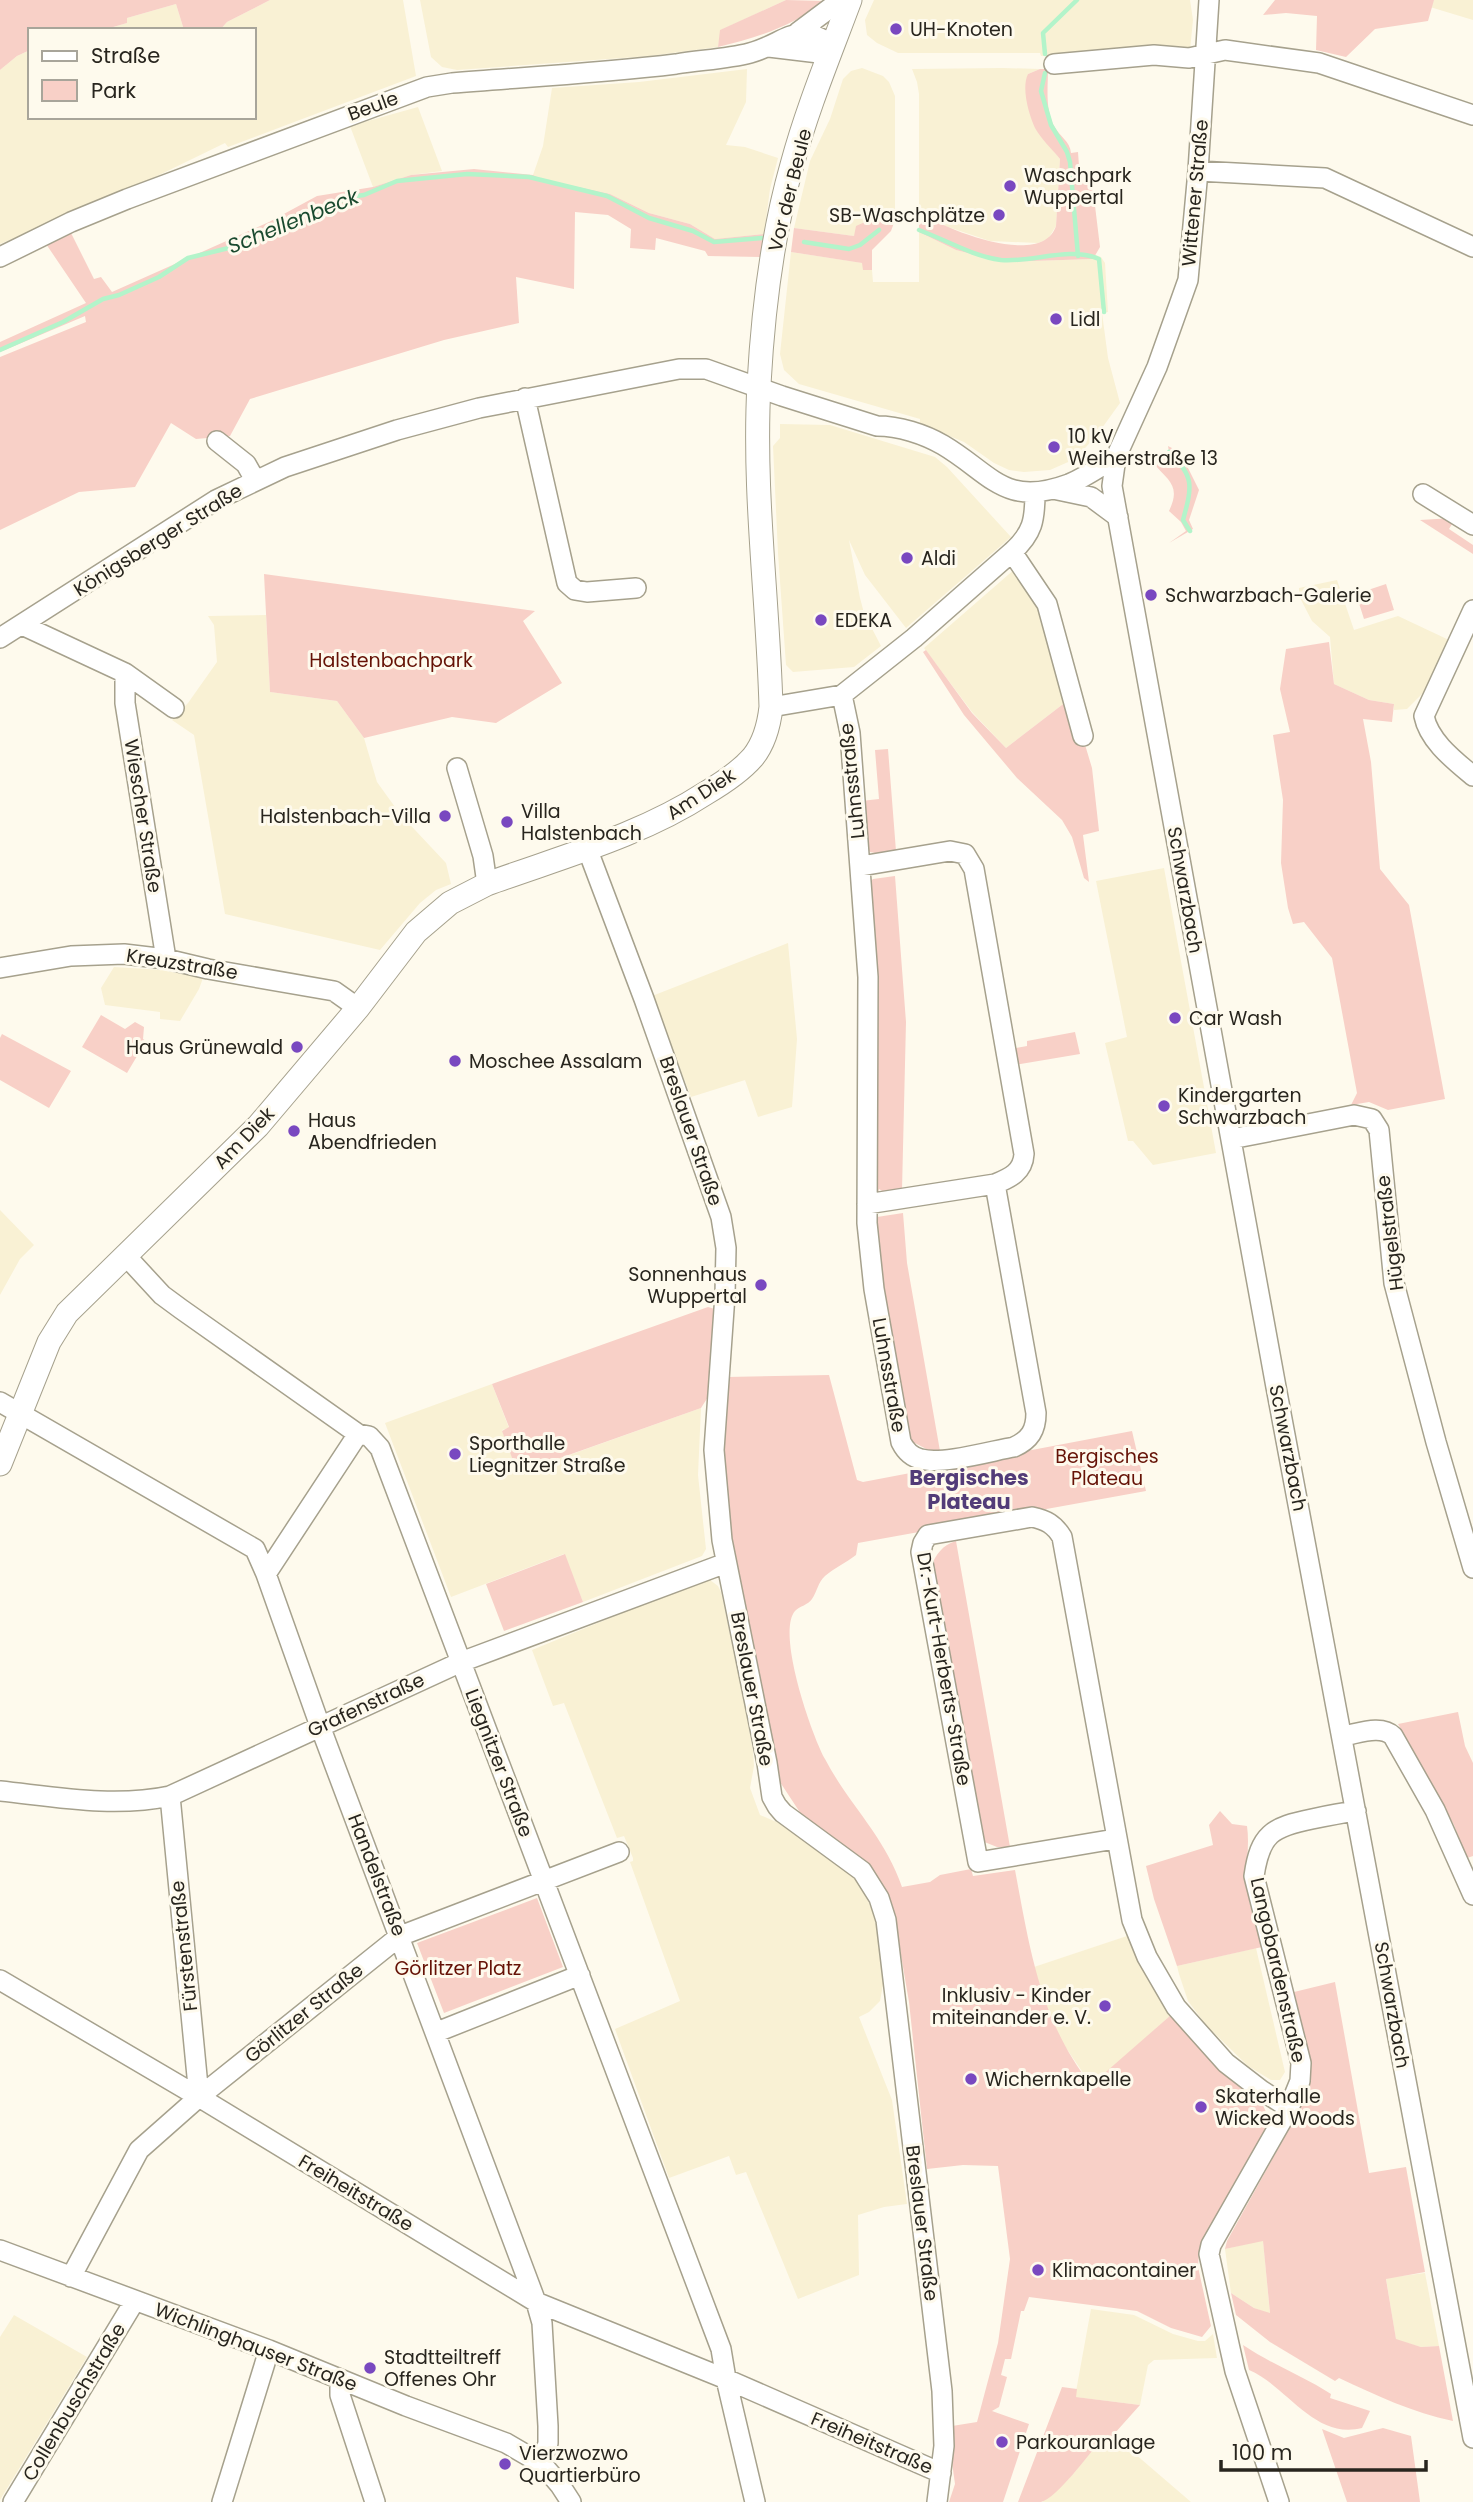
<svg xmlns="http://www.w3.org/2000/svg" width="1473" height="2502" font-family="Poppins,sans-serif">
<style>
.built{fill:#f9f1d4}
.green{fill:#f8d0c7}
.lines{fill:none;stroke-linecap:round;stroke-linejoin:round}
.stream{stroke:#b3f4ca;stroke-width:4.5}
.minor-casing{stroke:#a6a18d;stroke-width:22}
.major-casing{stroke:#a6a18d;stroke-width:25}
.minor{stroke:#fff;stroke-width:19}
.major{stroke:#fff;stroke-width:23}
.poi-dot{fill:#7948c0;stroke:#fefaed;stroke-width:2.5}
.labels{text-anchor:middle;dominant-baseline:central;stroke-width:6;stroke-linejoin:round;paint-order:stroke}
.poi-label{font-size:19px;fill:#28251e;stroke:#fefaed;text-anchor:start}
.street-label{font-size:19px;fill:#28251e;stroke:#fefaed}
.park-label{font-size:19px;fill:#651206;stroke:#fefaed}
.water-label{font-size:21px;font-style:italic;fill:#1a4a2f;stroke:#fefaed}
.neighbourhood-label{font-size:21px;font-weight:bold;fill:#523c78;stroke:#fefaed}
</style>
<rect width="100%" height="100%" fill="#fefaed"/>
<path class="built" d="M 270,0 L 403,0 L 416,76 L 228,147 L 225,143 L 118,195 L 0,244 L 0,70 L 17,56 L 30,50 L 30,117 L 254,117 L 254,30 L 220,30 L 227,22 Z
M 420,0 L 786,0 L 721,30 L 718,47 L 650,56 L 457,70 L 442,67 L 431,57 Z
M 874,0 L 1190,0 L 1193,20 L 1190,50 L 1049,56 L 1041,56 L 1040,53 L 898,53 L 877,43 L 867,35 L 865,20 Z
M 1434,0 L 1473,0 L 1473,20 L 1430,7 Z
M 176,4 L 184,30 L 103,30 L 127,23 L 127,18 Z
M 862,68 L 883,76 L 889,82 L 895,96 L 895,220 L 865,222 L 854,236 L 794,228 L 810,161 L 830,119 L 843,79 L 851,71 Z
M 1003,68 L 1040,69 L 1028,74 L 1036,129 L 1060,159 L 1056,226 L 1048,239 L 1038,243 L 990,241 L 942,225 L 919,212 L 919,94 L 917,82 L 912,69 Z
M 747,69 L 746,102 L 726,145 L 745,147 L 778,158 L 770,189 L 764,234 L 715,239 L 690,224 L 649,213 L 610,194 L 542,179 L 533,175 L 543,146 L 552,88 L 639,82 Z
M 418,107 L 442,171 L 411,175 L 373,187 L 350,126 Z
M 919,232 L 956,250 L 1002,262 L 1092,259 L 1093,254 L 1101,257 L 1105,263 L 1108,312 L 1102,313 L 1108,358 L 1120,403 L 1097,435 L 1075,459 L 1050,470 L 1024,472 L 1009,470 L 994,463 L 964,442 L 920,424 L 920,419 L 799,384 L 784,370 L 780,354 L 791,252 L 863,263 L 872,270 L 873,282 L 919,282 Z
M 780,424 L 830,425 L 935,457 L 947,467 L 1011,537 L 906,628 L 865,575 L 849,540 L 860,598 L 864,613 L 881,646 L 854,667 L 793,672 L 786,665 L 778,553 L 773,446 L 780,438 Z
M 1016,568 L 1046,609 L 1071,698 L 1006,748 L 972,712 L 924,648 Z
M 1337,580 L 1354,630 L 1398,616 L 1449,640 L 1425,691 L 1407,709 L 1394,710 L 1394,704 L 1369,700 L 1334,684 L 1330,637 L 1312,621 L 1299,596 L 1299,588 Z
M 266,615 L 270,692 L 337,701 L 364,738 L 377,782 L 400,814 L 446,863 L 451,884 L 436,890 L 420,903 L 380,950 L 225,914 L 194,735 L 172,720 L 188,703 L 217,662 L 214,625 L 208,616 Z
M 1164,868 L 1216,1153 L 1153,1165 L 1133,1141 L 1128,1141 L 1105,1043 L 1127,1037 L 1096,881 Z
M 788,943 L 797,1039 L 792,1107 L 758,1117 L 745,1080 L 691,1097 L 652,996 Z
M 114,967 L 163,970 L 203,978 L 199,989 L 180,1021 L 160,1019 L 160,1012 L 105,1005 L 101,988 Z
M 0,1210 L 34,1245 L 20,1259 L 0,1295 Z
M 492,1384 L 509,1428 L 502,1430 L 515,1463 L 528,1458 L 533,1468 L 701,1408 L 698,1475 L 706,1549 L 702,1556 L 583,1602 L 564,1554 L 451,1597 L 385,1423 Z
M 710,1580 L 718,1586 L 721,1592 L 743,1696 L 753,1751 L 754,1766 L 750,1788 L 760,1815 L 781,1824 L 849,1870 L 860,1884 L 874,1914 L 884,1979 L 880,2001 L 869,2012 L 859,2017 L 892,2100 L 907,2204 L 884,2207 L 858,2215 L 859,2275 L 798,2299 L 746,2172 L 736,2175 L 729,2156 L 669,2178 L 615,2029 L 680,2001 L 630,1862 L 633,1861 L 633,1858 L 624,1836 L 617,1838 L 564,1703 L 553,1706 L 532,1650 L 700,1581 Z
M 1127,1936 L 1147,1978 L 1171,2015 L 1092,2086 L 1062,2042 L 1040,1992 L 1034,1967 Z
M 1256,1948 L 1285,2072 L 1280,2080 L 1271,2080 L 1248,2066 L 1206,2025 L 1188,2001 L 1179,1974 L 1177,1966 Z
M 1263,2240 L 1270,2314 L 1254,2308 L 1231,2293 L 1225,2249 Z
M 1425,2273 L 1439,2346 L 1421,2347 L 1396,2340 L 1386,2278 Z
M 1091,2309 L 1134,2315 L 1173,2334 L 1198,2341 L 1205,2341 L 1213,2334 L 1217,2358 L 1154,2360 L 1148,2365 L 1140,2405 L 1075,2397 Z
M 14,2315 L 87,2357 L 0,2500 L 0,2337 Z
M 1113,2435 L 1191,2502 L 1042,2502 L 1074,2473 L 1101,2439 L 1106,2443 Z"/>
<path class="green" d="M 0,0 L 270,0 L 227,22 L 220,30 L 184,30 L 176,4 L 127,18 L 127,23 L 103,30 L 30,30 L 30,50 L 17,56 L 0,70 Z
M 786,0 L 824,1 C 794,26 756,38 718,47 L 720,30 Z
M 1275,0 L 1434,0 L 1428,21 L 1375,29 L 1346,57 L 1316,50 L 1317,16 L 1286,13 L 1263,15 Z
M 1040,69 L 1048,69 C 1048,87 1045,109 1054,126 C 1060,137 1070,141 1071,153 L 1078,152 L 1080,180 L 1092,181 L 1100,247 L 1093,259 L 1002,262 L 956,250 L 919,232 L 919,212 C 944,229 1042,269 1056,226 L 1060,159 C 1052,149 1041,139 1035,128 C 1029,115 1021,88 1028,74 Z
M 474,169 L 533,175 L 542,179 L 610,194 L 649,213 L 690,224 L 715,239 L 764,234 L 760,257 L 708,256 L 705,251 L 656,238 L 655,250 L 630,248 L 631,229 L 608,215 L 575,212 L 574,289 L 516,277 L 519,323 L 444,340 L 250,399 L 230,436 L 196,439 L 171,423 L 135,487 L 79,492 L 0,530 L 0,357 L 86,322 L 85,316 L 0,352 L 0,342 L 86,303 L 44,241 L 69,229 L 94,279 L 101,277 L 112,292 L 269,222 L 317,196 L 373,187 L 411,175 Z
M 895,220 L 891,231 L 872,250 L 872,270 L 863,270 L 862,263 L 791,252 L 794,228 L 854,236 L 856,226 L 865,222 Z
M 1168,446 L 1180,452 L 1199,490 L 1189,520 L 1193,529 L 1169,543 L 1186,531 L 1181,522 L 1169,511 C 1181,486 1169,481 1154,464 L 1169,452 Z
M 1453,518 L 1455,519 L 1449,529 L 1473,545 L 1473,554 L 1420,520 Z
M 264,574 L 535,611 L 523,621 L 562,683 L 496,723 L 452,717 L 364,738 L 337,701 L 270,692 Z
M 1386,584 L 1394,610 L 1364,619 L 1356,594 Z
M 1329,642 L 1334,684 L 1369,700 L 1394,704 L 1392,722 L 1363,719 L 1371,762 L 1380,869 L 1409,905 L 1445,1099 L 1388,1110 L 1369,1102 L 1351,1105 L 1357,1093 L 1332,958 L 1304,922 L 1293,924 L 1288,908 L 1281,863 L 1283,800 L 1273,735 L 1290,732 L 1280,689 L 1286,649 Z
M 926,650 L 972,713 L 1006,748 L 1071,698 L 1092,768 L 1099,831 L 1083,835 L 1089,882 L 1084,878 L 1072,837 L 1062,820 L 1017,778 L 964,715 L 923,652 Z
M 888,749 L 896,851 L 880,854 L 870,852 L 865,845 L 861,801 L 879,799 L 875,750 Z
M 895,876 L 906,1022 L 902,1190 L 884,1192 L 879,1189 L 878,1193 L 874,1191 L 870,882 L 873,879 Z
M 101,1015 L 125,1029 L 135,1022 L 144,1027 L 143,1039 L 146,1041 L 127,1073 L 82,1047 Z
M 1075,1032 L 1080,1054 L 1014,1065 L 1011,1049 L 1027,1046 L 1027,1041 Z
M 2,1034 L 71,1071 L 49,1108 L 0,1080 L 0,1038 Z
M 903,1213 L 907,1263 L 940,1451 L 930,1451 L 915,1443 L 915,1447 L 909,1440 L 880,1289 L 874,1221 L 877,1217 Z
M 708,1307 L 715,1309 L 708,1397 L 701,1408 L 532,1468 L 528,1458 L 514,1463 L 502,1431 L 509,1427 L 492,1384 Z
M 829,1375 L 857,1480 L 863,1482 L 1132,1431 L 1146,1491 L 858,1543 L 856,1555 C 846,1563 834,1568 825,1576 C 818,1582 817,1592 812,1599 C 808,1605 800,1606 795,1611 C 776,1633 812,1736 825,1759 C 849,1805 884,1835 902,1887 L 930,1882 L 940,1875 L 971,1869 L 973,1876 L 1015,1870 C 1030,1950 1040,2020 1091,2085 L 1171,2015 L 1260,2099 L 1267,2114 L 1265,2132 L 1199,2252 L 1198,2267 L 1211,2326 L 1202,2337 L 1171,2328 L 1137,2311 L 1029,2297 L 1024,2311 L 1021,2311 L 1011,2359 L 1005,2359 L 1001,2375 L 1007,2377 L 999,2407 L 992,2411 L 1029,2424 L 1003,2502 L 949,2502 L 955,2484 L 950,2448 L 952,2426 L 977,2422 L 998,2343 L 1010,2259 L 998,2166 L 963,2165 L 927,2169 L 909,2002 L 894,1914 L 867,1864 L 811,1824 L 801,1814 L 778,1779 L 729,1543 L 722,1472 L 727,1377 Z
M 956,1541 L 1010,1847 L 997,1847 L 982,1841 L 930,1567 C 937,1554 942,1545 956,1541 Z
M 565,1554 L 583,1602 L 504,1631 L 486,1584 Z
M 1458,1712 L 1465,1746 L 1473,1763 L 1473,1856 L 1467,1858 L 1454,1825 L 1398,1724 Z
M 1220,1811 L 1232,1824 L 1247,1826 C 1250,1847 1245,1867 1247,1887 C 1249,1907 1257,1928 1262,1947 L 1177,1966 L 1154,1899 L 1146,1866 L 1213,1845 L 1209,1825 Z
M 537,1898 L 563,1967 L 444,2013 L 417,1943 Z
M 1335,1982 L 1369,2173 L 1406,2167 L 1425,2272 L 1386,2279 L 1396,2339 L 1421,2347 L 1439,2346 L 1453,2421 C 1413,2413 1376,2395 1339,2378 L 1335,2381 L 1270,2342 L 1236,2315 L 1231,2293 L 1254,2308 L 1270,2313 L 1263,2241 L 1225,2249 L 1227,2241 L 1300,2109 C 1315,2067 1304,2035 1294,1992 Z
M 1243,2345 C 1271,2364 1303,2376 1331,2394 L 1330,2398 L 1370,2411 L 1362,2428 C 1314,2440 1287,2386 1249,2370 Z
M 1062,2387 L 1077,2389 L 1076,2397 L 1140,2405 L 1106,2443 L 1101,2440 C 1090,2453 1057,2498 1041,2502 C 1034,2502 1025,2502 1018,2502 Z
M 1383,2428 L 1411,2436 L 1420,2502 L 1347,2502 L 1322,2429 L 1344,2438 Z"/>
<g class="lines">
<path class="stream" d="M 1045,54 L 1043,33 L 1077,0
M 1045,73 L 1041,91 L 1051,125 L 1067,152 L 1070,162 L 1078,256
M 919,230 C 946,240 972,256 1001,260 C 1032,263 1069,246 1099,259 L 1104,312
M 804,242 L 849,249 L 860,245 L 879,230
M 0,350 L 63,322 L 103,299 L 119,295 L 159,277 L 188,258 L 241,245 L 269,232 L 289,218 L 326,208 L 349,197 L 364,195 L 397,181 L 467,174 L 529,177 L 607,196 L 649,218 L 693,231 L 714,242 L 762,238
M 1169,452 C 1195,476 1192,487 1183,520 L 1190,531"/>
<g class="minor-casing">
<path id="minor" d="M 1209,0 L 1198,171 L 1188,280 L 1157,367 L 1116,457 L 1112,486 L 1276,1387 L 1473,2438
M 798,32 L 841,0
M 1054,64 L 1154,55 L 1189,58 L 1225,50 L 1319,63 L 1473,115
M 1198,171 L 1325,178 L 1473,247
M 0,257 L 71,222 L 127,199 L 427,87 L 452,83 C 527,77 602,73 676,64 C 700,60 727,59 750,53 C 787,43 796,19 833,46 L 819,53 L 769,47
M 525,398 L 567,583 L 575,590 L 587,592 L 636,588
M 217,441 L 246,464 L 255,480
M 1053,489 L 1091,497 L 1118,517
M 1035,492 C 1035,520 1033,533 1012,552 L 1047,604 L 1083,736
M 1423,494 L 1473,525
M 1473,610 L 1424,716 C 1429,741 1454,760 1473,776
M 22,625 L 125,673 L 174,708
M 0,638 L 216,500 L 285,467 L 397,430 L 479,408 L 679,369 L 706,369 L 782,396 L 877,426 C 899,426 924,434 943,445 C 992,474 1004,508 1069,484 C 1086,477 1101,466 1116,457
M 125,673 L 125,703 L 166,959
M 842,695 L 914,638 L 1012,552
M 771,707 L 842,695 L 850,733 L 868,977 L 867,1223 L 874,1289 L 901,1442 C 905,1450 911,1457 921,1459 C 942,1465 991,1451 1014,1447 C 1030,1440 1036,1430 1036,1413 L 995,1184 C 1010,1178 1023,1172 1024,1154 L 974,869 L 965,854 L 950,851 L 861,866
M 457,768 L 483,856 L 487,884
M 587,848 L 644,999 L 721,1217 L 726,1248 L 725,1295 L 714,1450 L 722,1540 L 767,1763 L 772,1797 L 777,1806 L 783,1813 L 862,1871 L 879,1898 L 886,1920 L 942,2391 L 944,2446 L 937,2502
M 0,968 L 71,956 L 124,954 L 166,959 L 208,969 L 334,991 L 358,1008
M 1231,1139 L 1354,1115 L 1372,1119 L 1379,1130 L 1394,1283 L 1436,1442 L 1473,1568
M 867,1204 L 995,1184
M 126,1256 L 162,1295 L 181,1309 L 358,1434 L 369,1436 L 380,1448 L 721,2349 L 726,2379 L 755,2502
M 0,1402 L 255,1549 L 266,1574 L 320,1726 L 536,2302 L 542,2323 L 548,2426 L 548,2443 L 542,2464
M 266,1574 L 358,1434
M 1342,1736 C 1357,1734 1381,1724 1393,1736 L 1435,1810 L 1473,1895
M 0,1791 C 56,1797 114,1808 170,1796 L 461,1662 L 726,1563
M 170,1796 L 199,2097
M 1115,1839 L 978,1862 L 921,1552 L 923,1543 L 928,1535 L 1032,1517 C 1046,1520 1054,1524 1062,1537 L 1132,1920 L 1147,1957 L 1176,2007 L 1226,2063 L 1261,2090 L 1289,2108
M 0,1980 L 199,2097 L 536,2302 L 726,2379 L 941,2473
M 437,2032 L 580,1975
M 0,2250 L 269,2350 L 406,2406 L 506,2443 L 542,2464 L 560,2485 L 571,2502
M 71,2277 L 139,2150 L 199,2097 L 400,1936 L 619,1852
M 340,2379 L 340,2395 L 375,2502
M 13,2502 L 134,2302
M 222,2502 L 269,2350
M 1279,2502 L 1235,2371 L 1209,2254 L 1211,2245 L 1289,2108 L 1300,2081 L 1301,2063 L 1254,1876 C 1260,1834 1272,1827 1312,1819 C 1326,1816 1341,1813 1356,1811"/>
</g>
<g class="major-casing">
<path id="major" d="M 0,1464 L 49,1342 L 67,1313 L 258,1126 L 358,1008 L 416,932 L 450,903 L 487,884 C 561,857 640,836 706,793 C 723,783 740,772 753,757 C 765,742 769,725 771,707 C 768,599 753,492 759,384 C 763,311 772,235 792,165 C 807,109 830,54 850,0"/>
</g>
<use href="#minor" class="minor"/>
<use href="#major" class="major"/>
</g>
<g class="poi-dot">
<circle cx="896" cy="29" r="7"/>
<circle cx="1010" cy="186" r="7"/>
<circle cx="999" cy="215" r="7"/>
<circle cx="1056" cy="319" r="7"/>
<circle cx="1054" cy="447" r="7"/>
<circle cx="907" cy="558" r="7"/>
<circle cx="1151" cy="595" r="7"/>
<circle cx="821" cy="620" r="7"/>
<circle cx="445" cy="816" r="7"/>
<circle cx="507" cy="822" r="7"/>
<circle cx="1175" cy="1018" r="7"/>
<circle cx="297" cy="1047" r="7"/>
<circle cx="455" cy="1061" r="7"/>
<circle cx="1164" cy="1106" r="7"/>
<circle cx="294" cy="1131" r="7"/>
<circle cx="761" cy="1285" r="7"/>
<circle cx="455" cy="1454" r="7"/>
<circle cx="1105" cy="2006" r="7"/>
<circle cx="971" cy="2079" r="7"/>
<circle cx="1201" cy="2107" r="7"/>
<circle cx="1038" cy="2270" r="7"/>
<circle cx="370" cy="2368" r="7"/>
<circle cx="1002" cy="2442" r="7"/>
<circle cx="505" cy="2464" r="7"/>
</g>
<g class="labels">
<g class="poi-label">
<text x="910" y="29">UH-Knoten</text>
<text x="1024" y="175">Waschpark<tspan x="1024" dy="22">Wuppertal</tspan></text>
<text x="985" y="215" text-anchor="end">SB-Waschplätze</text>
<text x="1070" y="319">Lidl</text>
<text x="1068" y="436">10 kV<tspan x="1068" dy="22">Weiherstraße 13</tspan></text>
<text x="921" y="558">Aldi</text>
<text x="1165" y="595">Schwarzbach-Galerie</text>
<text x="835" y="620">EDEKA</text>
<text x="521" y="811">Villa<tspan x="521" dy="22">Halstenbach</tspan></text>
<text x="431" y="816" text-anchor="end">Halstenbach-Villa</text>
<text x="1189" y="1018">Car Wash</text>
<text x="283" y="1047" text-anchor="end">Haus Grünewald</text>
<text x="469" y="1061">Moschee Assalam</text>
<text x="1178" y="1095">Kindergarten<tspan x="1178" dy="22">Schwarzbach</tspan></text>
<text x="308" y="1120">Haus<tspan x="308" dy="22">Abendfrieden</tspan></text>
<text x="747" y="1274" text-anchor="end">Sonnenhaus<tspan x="747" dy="22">Wuppertal</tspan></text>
<text x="469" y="1443">Sporthalle<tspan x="469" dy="22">Liegnitzer Straße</tspan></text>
<text x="1091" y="1995" text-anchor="end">Inklusiv - Kinder<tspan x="1091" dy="22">miteinander e. V.</tspan></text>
<text x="985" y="2079">Wichernkapelle</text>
<text x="1215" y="2096">Skaterhalle<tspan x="1215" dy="22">Wicked Woods</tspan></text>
<text x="1052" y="2270">Klimacontainer</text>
<text x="384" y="2357">Stadtteiltreff<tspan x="384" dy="22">Offenes Ohr</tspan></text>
<text x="1016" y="2442">Parkouranlage</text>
<text x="519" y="2453">Vierzwozwo<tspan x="519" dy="22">Quartierbüro</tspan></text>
</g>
<g class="street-label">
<text transform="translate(373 106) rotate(-20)">Beule</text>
<text transform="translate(790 190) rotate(-76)">Vor der Beule</text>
<text transform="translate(1195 193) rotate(-85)">Wittener Straße</text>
<text transform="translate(158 540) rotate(-32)">Königsberger Straße</text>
<text transform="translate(852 781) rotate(-96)">Luhnsstraße</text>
<text transform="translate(701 794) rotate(-33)">Am Diek</text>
<text transform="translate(143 816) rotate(81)">Wiescher Straße</text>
<text transform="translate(1185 890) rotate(80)">Schwarzbach</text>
<text transform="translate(182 964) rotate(9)">Kreuzstraße</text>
<text transform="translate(691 1131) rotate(71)">Breslauer Straße</text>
<text transform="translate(244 1138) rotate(-46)">Am Diek</text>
<text transform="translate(1390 1233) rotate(-97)">Hügelstraße</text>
<text transform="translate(889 1375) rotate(80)">Luhnsstraße</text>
<text transform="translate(1288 1448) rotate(79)">Schwarzbach</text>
<text transform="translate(944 1669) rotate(80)">Dr.-Kurt-Herberts-Straße</text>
<text transform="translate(752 1689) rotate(79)">Breslauer Straße</text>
<text transform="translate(366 1705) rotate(-25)">Grafenstraße</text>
<text transform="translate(499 1763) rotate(69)">Liegnitzer Straße</text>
<text transform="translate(377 1875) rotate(69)">Handelstraße</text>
<text transform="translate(184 1946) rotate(-96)">Fürstenstraße</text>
<text transform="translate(1278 1970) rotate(77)">Langobardenstraße</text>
<text transform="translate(1392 2005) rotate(80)">Schwarzbach</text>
<text transform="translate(304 2013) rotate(-39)">Görlitzer Straße</text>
<text transform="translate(356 2193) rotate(31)">Freiheitstraße</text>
<text transform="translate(922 2223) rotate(83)">Breslauer Straße</text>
<text transform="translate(256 2347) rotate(21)">Wichlinghauser Straße</text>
<text transform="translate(74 2402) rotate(-59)">Collenbuschstraße</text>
<text transform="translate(872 2443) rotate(23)">Freiheitstraße</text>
</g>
<g class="park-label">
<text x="391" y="660">Halstenbachpark</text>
<text x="1107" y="1456">Bergisches<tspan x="1107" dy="22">Plateau</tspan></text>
<text x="458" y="1968">Görlitzer Platz</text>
</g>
<g class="water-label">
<text transform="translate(293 221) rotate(-22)">Schellenbeck</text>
</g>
<g class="neighbourhood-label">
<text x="969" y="1477">Bergisches<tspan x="969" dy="24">Plateau</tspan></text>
</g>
</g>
<rect x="28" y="28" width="228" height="91" fill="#fefaed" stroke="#a8a59a" stroke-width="2"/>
<rect x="42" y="51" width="35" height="10" fill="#ffffff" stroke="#a8a59a" stroke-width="2"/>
<text x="91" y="63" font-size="21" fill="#28251e">Straße</text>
<rect x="42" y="80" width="35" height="21" fill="#f8d0c7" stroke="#a8a59a" stroke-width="2"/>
<text x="91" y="98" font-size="21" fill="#28251e">Park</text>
<path d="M1221 2460v10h205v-10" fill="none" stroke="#28251e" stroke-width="3.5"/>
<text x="1232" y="2460" font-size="21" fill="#28251e" stroke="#fefaed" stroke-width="5" paint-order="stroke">100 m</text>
</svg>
